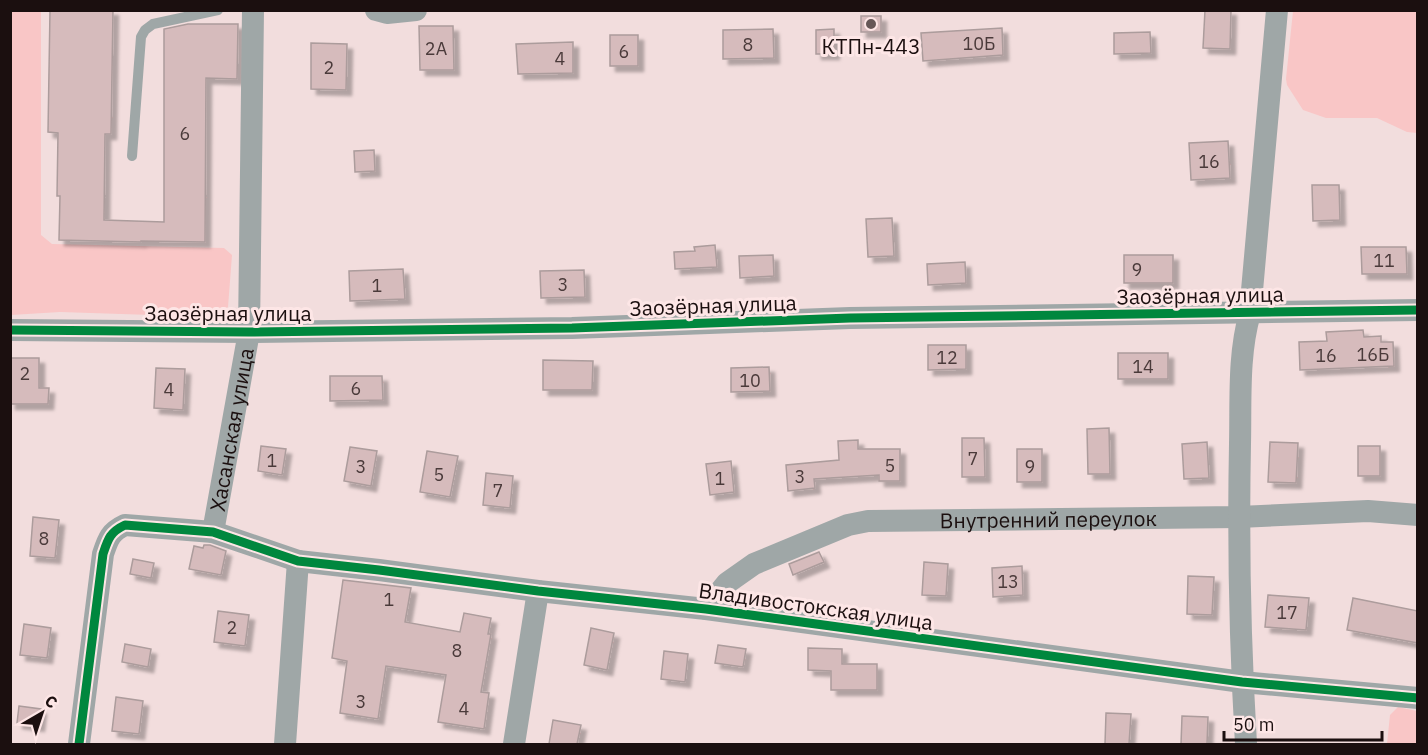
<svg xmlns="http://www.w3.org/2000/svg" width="1428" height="755" font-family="'IBM Plex Sans',sans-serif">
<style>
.green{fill:#f9c6c6}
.building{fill:#d6bbbc;stroke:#ac9c9c;stroke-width:1.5;filter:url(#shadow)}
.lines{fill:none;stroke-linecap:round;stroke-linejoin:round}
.lane{stroke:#9fa7a7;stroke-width:10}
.street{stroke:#9fa7a7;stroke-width:22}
.cycleway-casing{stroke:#fde6e6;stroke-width:13}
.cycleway{stroke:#00873e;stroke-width:9}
.poi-dot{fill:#665757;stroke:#fde6e6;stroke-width:2}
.labels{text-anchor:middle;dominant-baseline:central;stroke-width:6;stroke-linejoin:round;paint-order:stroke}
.number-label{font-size:18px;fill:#4a3a3a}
.poi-label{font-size:21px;fill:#1b0f0f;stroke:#fde6e6}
.street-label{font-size:21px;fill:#1b0f0f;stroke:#fde6e6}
</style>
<defs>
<filter id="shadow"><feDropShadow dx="5.5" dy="5.5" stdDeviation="1.5" flood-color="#0004"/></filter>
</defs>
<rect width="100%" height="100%" fill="#f2dddd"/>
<path class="green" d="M 11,10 L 41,11 L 41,235 L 52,244 L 224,248 L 232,255 L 228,307 L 213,317 L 60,312 L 11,315 Z
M 1293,11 L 1417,11 L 1417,133 L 1407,132 L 1377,118 L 1326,118 L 1303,110 L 1287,85 L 1286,79 Z
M 1398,707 L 1417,711 L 1417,744 L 1387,744 L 1390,715 Z"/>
<path class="building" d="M 50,10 L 113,10 L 111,134 L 105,134 L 104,220 L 164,222 L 164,29 L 188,24 L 238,24 L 237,79 L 206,78 L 205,242 L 141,241 L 141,242 L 59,240 L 60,196 L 57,196 L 58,133 L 48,132 Z
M 1205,10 L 1231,10 L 1230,49 L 1203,48 Z
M 861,16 L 881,16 L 881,32 L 861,32 Z
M 419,26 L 453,26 L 454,70 L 420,70 Z
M 1002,28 L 1003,55 L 923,61 L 921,33 Z
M 773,29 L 774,58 L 723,59 L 723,30 Z
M 834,29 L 834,54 L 816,54 L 816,30 Z
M 1150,32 L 1151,53 L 1114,54 L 1114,33 Z
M 610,35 L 638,35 L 638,66 L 610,66 Z
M 573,42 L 573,73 L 518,74 L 516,44 Z
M 311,43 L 347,44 L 346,90 L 311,89 Z
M 1228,141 L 1230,178 L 1191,180 L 1189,143 Z
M 374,150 L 375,171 L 355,172 L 354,151 Z
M 1312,185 L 1339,185 L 1340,220 L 1313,221 Z
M 892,218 L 894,256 L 868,257 L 866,219 Z
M 715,245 L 717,267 L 675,269 L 674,252 L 695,251 L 694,247 Z
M 1361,247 L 1406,247 L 1407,274 L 1362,274 Z
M 773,255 L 774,276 L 740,278 L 739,256 Z
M 1124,255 L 1173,255 L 1173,283 L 1124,283 Z
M 965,262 L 966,283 L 928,285 L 927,264 Z
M 403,269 L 405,299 L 350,301 L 349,271 Z
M 584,270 L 585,297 L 541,298 L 540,271 Z
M 1363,330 L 1364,337 L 1381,336 L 1381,342 L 1393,342 L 1394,366 L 1300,370 L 1299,342 L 1327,341 L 1326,332 Z
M 928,345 L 966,345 L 966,369 L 928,370 Z
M 1118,353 L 1168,353 L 1168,379 L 1118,379 Z
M 10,358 L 39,358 L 39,388 L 49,388 L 48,404 L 10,404 Z
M 543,360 L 593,361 L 592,390 L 543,390 Z
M 769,367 L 770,391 L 731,392 L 731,368 Z
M 156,368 L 185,369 L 183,410 L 154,408 Z
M 330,376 L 382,376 L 383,400 L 330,401 Z
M 1109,428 L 1110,474 L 1088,474 L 1087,429 Z
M 962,438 L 984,438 L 985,477 L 962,477 Z
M 858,440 L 858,449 L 900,449 L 900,481 L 879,481 L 879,475 L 814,479 L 815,488 L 788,491 L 786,465 L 839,460 L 838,441 Z
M 1207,442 L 1209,478 L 1184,479 L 1182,444 Z
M 1270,442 L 1298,443 L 1296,483 L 1268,482 Z
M 261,446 L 286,449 L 282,475 L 258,471 Z
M 1358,446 L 1380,446 L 1380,476 L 1358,476 Z
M 350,447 L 377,451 L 371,486 L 344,481 Z
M 1017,449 L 1042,449 L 1042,482 L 1017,482 Z
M 427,451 L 458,456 L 450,497 L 420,492 Z
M 731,461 L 734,492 L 710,495 L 706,464 Z
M 486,473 L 513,476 L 510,508 L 483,505 Z
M 33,517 L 59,520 L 55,558 L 30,556 Z
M 204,545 L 210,545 L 226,551 L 221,575 L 189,569 L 194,546 L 203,548 Z
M 819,552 L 824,562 L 793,575 L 789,564 Z
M 133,559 L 154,563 L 151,578 L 130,574 Z
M 924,562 L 948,564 L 946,596 L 922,595 Z
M 1022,566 L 1023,595 L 993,597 L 992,568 Z
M 1188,576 L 1214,577 L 1212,615 L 1187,614 Z
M 343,580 L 411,588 L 405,622 L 460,632 L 464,613 L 491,618 L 488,634 L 491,634 L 481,692 L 489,693 L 484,729 L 438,722 L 446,675 L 386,666 L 378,719 L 340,713 L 347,661 L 332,658 Z
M 1268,595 L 1309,598 L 1306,630 L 1265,627 Z
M 1353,598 L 1418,611 L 1418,643 L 1347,630 Z
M 218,611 L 249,615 L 245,646 L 214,642 Z
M 24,624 L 51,628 L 47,658 L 20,655 Z
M 591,628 L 614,633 L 607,670 L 584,665 Z
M 125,644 L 151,649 L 148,667 L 122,662 Z
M 718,645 L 746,649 L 743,667 L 715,663 Z
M 808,648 L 842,649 L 842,664 L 877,664 L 877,690 L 831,690 L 831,671 L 808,670 Z
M 664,651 L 688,654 L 685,682 L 661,679 Z
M 116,697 L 143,701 L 139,734 L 112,731 Z
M 19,706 L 41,709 L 39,726 L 17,723 Z
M 1106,713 L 1131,714 L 1129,744 L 1105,744 Z
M 1182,716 L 1208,717 L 1207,744 L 1181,744 Z
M 553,720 L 581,725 L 577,744 L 549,744 Z"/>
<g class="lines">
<path class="lane" d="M 132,156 L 141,37 L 145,30 L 153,24 L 218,10"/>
<g class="street">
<path d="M 376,10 L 387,13 L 416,10"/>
<path d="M 10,330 L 249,332 L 572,328 L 850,318 L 1418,310"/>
<path id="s1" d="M 213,532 L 249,332 L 253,10"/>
<path id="s2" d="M 706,609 L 727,583 L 754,564 L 848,525 L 868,521 L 1239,517 L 1368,511 L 1418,515"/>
<path d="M 79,744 L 103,554 C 108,539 110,532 125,525 L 213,532 L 298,561 L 379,570 L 538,591 L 706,609 L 1242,682 L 1418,698"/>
<path d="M 285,744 L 298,561"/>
<path d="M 514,744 L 538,591"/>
<path d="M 1246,744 C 1240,644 1238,544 1240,444 C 1241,400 1238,355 1250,313 L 1277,10"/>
</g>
<g class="cycleway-casing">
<path id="cycleway" d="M 10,330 L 249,332 L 572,328 L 850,318 L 1418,310
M 79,744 L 103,554 C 108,539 110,532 125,525 L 213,532 L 298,561 L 379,570 L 538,591 L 706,609 L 1242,682 L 1418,698"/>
</g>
<use href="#cycleway" class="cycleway"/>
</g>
<circle class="poi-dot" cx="871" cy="24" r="6"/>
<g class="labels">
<g class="number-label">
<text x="979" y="43">10Б</text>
<text x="748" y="44">8</text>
<text x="436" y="48">2А</text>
<text x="624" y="51">6</text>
<text x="560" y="58">4</text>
<text x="329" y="67">2</text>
<text x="185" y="133">6</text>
<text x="1209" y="161">16</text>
<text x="1384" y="260">11</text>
<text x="1137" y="269">9</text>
<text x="563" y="284">3</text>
<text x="377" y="285">1</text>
<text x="1373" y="354">16Б</text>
<text x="1326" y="355">16</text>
<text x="947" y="357">12</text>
<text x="1143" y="366">14</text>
<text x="25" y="373">2</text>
<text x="750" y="380">10</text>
<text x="356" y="388">6</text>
<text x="169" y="389">4</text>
<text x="973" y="458">7</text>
<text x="272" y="460">1</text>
<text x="890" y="465">5</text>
<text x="361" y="466">3</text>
<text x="1030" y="466">9</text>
<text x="439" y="474">5</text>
<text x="800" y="476">3</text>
<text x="720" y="478">1</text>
<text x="498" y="490">7</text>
<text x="44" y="538">8</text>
<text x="1008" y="581">13</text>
<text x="389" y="599">1</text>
<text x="1287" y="612">17</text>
<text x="232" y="627">2</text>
<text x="457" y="650">8</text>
<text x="361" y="701">3</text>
<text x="464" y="708">4</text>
</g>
<g class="poi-label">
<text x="871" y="46">КТПн-443</text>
</g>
<g class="street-label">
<text transform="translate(1200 295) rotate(-1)">Заозёрная улица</text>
<text transform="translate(713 305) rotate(-2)">Заозёрная улица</text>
<text x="228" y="313">Заозёрная улица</text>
<text stroke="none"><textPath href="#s1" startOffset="104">Хасанская улица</textPath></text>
<text stroke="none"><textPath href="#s2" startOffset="369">Внутренний переулок</textPath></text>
<text transform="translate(816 606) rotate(8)">Владивостокская улица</text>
</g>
</g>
<rect width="1428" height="755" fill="none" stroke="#1b0f0f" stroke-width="24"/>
<g transform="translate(42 713) rotate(39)" stroke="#fde6e6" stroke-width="4.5" paint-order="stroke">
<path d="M0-4.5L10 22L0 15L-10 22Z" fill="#1b0f0f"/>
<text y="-9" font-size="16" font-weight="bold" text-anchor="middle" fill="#1b0f0f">С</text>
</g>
<path d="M1224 731v9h158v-9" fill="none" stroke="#1b0f0f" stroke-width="3"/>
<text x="1233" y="731" font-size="18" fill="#1b0f0f" stroke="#fde6e6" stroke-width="4.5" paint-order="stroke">50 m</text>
</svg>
